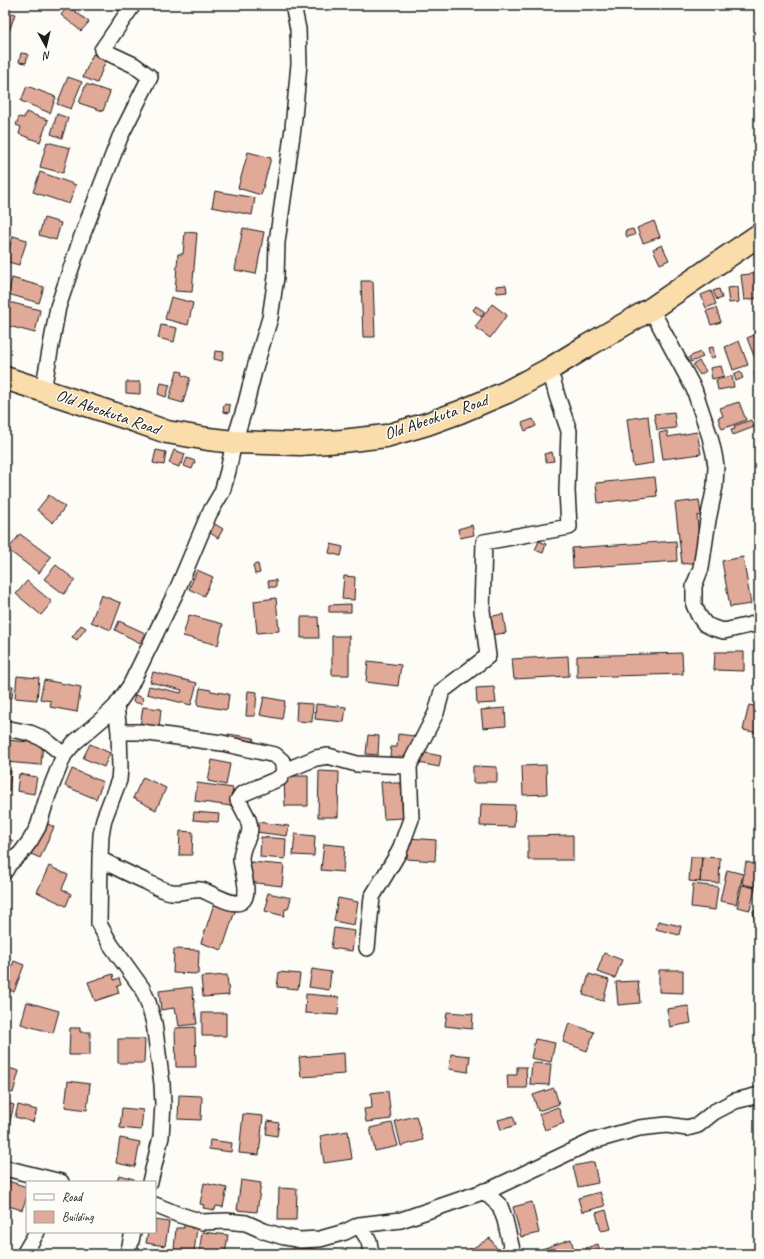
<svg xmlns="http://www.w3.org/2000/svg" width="764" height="1259" font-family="Caveat,sans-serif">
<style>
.building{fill:#e1aa98;stroke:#1c1c1c}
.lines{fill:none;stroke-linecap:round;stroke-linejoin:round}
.minor-casing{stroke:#1c1c1c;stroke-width:18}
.highway-casing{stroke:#1c1c1c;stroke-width:25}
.minor{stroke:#fdfcf7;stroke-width:15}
.highway{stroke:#faddab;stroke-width:22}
.labels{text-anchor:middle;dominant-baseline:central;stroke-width:3;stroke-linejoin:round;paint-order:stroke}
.street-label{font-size:17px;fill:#1c1c1c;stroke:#fdfcf7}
</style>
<rect width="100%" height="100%" fill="#fdfcf7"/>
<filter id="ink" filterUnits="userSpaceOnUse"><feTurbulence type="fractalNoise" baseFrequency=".025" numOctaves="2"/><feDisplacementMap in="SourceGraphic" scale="8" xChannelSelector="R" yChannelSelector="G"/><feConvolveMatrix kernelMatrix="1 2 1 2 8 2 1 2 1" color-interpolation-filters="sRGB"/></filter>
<g filter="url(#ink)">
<path class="building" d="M 68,6 L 89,22 L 81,31 L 61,15 Z
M 5,11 L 15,14 L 9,32 L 5,30 Z
M 21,53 L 28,54 L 26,63 L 19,62 Z
M 93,54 L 106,60 L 97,83 L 83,77 Z
M 68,77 L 82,82 L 71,109 L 57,104 Z
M 86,84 L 110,92 L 103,111 L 79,103 Z
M 27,86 L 56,97 L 50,113 L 21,101 Z
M 5,111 L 8,111 L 9,138 L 5,138 Z
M 26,112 L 48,120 L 40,142 L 19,134 L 21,127 L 16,125 L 19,117 L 24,118 Z
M 57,114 L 68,118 L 62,138 L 51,134 Z
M 47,142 L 70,148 L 63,173 L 40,167 Z
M 248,152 L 271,158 L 261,195 L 238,188 Z
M 40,172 L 76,185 L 69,204 L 33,192 Z
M 215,191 L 255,198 L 252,215 L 212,207 Z
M 44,218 L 61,223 L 56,240 L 39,235 Z
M 654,221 L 660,237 L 643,243 L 637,228 Z
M 243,228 L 264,232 L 256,274 L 235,270 Z
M 633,229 L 635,235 L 627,237 L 625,231 Z
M 185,232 L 197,233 L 192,292 L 175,291 L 178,254 L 183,254 Z
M 13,236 L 27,240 L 19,265 L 5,261 Z
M 662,245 L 669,260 L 660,264 L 653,249 Z
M 759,273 L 759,298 L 744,300 L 741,275 Z
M 12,278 L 44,287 L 39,303 L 8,294 Z
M 361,281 L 373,281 L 375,337 L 363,337 Z
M 506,285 L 507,292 L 497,293 L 496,286 Z
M 738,287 L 739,302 L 729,303 L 727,288 Z
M 719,289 L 722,298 L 717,300 L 713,291 Z
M 711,291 L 716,304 L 706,308 L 701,295 Z
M 171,297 L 193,303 L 188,325 L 165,319 Z
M 5,301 L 40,310 L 35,333 L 5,325 Z
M 492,304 L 507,315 L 490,338 L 475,327 Z
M 476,306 L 485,312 L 481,317 L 473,310 Z
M 716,308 L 721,322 L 711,325 L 706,311 Z
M 161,325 L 177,328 L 174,342 L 158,338 Z
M 759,333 L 759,355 L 754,356 L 747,338 Z
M 739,341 L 748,365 L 733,370 L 725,347 Z
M 713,347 L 715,357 L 710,358 L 708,348 Z
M 215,351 L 224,352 L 222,361 L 214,359 Z
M 700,352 L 703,357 L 691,362 L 689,357 Z
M 699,361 L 706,371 L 700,375 L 693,365 Z
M 721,366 L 724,376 L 712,379 L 710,368 Z
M 177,371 L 183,372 L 182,375 L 190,378 L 183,403 L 169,399 Z
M 740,371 L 743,378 L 736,381 L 734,374 Z
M 759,372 L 759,397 L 754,373 Z
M 732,376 L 734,387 L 718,390 L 716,380 Z
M 126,382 L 140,382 L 140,394 L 126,393 Z
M 161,383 L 170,385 L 166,397 L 158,394 Z
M 739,402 L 746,420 L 722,429 L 718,418 L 723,416 L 720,408 Z
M 224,404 L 230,405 L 229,413 L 223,412 Z
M 674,412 L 676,428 L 657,430 L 654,414 Z
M 648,416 L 653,463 L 633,466 L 627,419 Z
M 533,419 L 536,426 L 525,431 L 522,423 Z
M 751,420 L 754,427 L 733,435 L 731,430 L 735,429 L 734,426 Z
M 667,431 L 668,437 L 697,432 L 701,454 L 663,459 L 659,433 Z
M 156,450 L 166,452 L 164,465 L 153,463 Z
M 174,450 L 185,454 L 182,464 L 180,463 L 179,467 L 169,463 Z
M 552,452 L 554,461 L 546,462 L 544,454 Z
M 187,458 L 195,461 L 192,469 L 184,466 Z
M 655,477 L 657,496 L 598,503 L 596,483 Z
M 49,495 L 65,507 L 53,523 L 37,510 Z
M 699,500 L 701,515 L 697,516 L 701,562 L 682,564 L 675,503 Z
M 215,524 L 223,529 L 218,538 L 210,533 Z
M 472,525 L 474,535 L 460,538 L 458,529 Z
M 20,534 L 51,557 L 39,573 L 8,550 Z
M 539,541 L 546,544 L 543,553 L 535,550 Z
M 676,541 L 677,561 L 573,568 L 572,548 Z
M 331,544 L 343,547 L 341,556 L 329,553 Z
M 743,557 L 751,604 L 730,607 L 722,561 Z
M 258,564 L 260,573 L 255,574 L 253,565 Z
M 56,565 L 75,580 L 64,594 L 44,579 Z
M 197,570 L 213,577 L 204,596 L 189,589 Z
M 344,576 L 355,577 L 354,600 L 342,599 Z
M 276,580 L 276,587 L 269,587 L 268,581 Z
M 27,581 L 52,602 L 41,615 L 16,594 Z
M 101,595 L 121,603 L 111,630 L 91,622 Z
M 276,598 L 279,631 L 257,633 L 254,601 Z
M 351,604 L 351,612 L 329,612 L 329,605 Z
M 503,614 L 506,633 L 490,635 L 488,617 Z
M 189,615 L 223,624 L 218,645 L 183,636 Z
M 301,617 L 318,617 L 319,638 L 301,638 Z
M 119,621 L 145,633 L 140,643 L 115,630 Z
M 81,625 L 86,628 L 77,640 L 72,637 Z
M 332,636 L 349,636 L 349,675 L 332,675 Z
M 715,652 L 744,652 L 744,671 L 714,670 Z
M 682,653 L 683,674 L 577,677 L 577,656 Z
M 568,656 L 569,676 L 514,679 L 512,659 Z
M 368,661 L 401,665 L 398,686 L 366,682 Z
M 153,672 L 197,683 L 191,705 L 147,694 L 149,686 L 181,693 L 182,690 L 150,682 Z
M 17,676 L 39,678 L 37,700 L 15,698 Z
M 44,680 L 81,687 L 77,712 L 50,707 L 51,701 L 40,699 Z
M 5,686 L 13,686 L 12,698 L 5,698 Z
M 494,687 L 496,703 L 477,704 L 476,688 Z
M 200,688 L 211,690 L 211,691 L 229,694 L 227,710 L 197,705 Z
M 248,691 L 257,692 L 255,716 L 246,716 Z
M 135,695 L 143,698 L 142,704 L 133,702 Z
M 264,697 L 285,701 L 282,719 L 260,715 Z
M 297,703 L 313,704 L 312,722 L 296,721 Z
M 316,704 L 346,707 L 344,722 L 315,719 Z
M 749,705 L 759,707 L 759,733 L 743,730 Z
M 143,707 L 161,709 L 159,729 L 140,727 Z
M 505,708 L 506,726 L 483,728 L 481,710 Z
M 228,734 L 254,738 L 252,747 L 227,742 Z
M 398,734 L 414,736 L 411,759 L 390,757 L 391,747 L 397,747 Z
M 368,735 L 379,736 L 378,755 L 366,754 Z
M 5,740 L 43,743 L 41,765 L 5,762 Z
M 90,744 L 110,753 L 104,767 L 83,758 Z
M 421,752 L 441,756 L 439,767 L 419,763 Z
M 212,760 L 230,764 L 226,785 L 208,781 Z
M 546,765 L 547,794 L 523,795 L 522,766 Z
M 473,766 L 497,767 L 497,782 L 486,782 L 486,783 L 473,783 Z
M 72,769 L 103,782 L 96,799 L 65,786 Z
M 5,771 L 11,771 L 9,791 L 5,790 Z
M 319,771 L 339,772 L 338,817 L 318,817 Z
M 19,774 L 37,777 L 34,794 L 17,791 Z
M 284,776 L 308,776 L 308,806 L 285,806 Z
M 143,777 L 166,788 L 156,810 L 133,798 Z
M 391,781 L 391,783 L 401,783 L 403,818 L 384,819 L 381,782 Z
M 197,783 L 233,788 L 231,806 L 195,801 Z
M 481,804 L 515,805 L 514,827 L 480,826 Z
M 194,812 L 219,814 L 218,822 L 193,820 Z
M 44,822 L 54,827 L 40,858 L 29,853 Z
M 257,822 L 289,826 L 287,836 L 256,832 Z
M 180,831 L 193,832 L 192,855 L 179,855 Z
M 295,834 L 315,836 L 314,856 L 293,855 Z
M 573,835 L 573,860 L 528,860 L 528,836 Z
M 5,836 L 13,841 L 5,855 Z
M 261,837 L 286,839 L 285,859 L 260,857 Z
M 408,838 L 436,840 L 435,861 L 407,859 Z
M 324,844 L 345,846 L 343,872 L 321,870 Z
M 691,857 L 702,857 L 700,882 L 689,881 Z
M 702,857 L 720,858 L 719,883 L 700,882 Z
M 251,862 L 284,865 L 282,886 L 248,882 Z
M 746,862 L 759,865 L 759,871 L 756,887 L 742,884 Z
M 49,866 L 68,875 L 62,889 L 71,894 L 66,906 L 37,892 Z
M 727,870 L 743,874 L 736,904 L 720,901 Z
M 693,884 L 718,887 L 715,910 L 691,907 Z
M 742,885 L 755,888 L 750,910 L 737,907 Z
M 268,893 L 291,898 L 288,909 L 285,909 L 284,916 L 265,911 L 268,900 L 266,900 Z
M 338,898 L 358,902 L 354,925 L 334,921 Z
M 214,904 L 235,911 L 222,950 L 201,943 Z
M 759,910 L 759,928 L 756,928 L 753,911 Z
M 658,921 L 681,926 L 679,935 L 656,929 Z
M 334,928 L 355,931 L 352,951 L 331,948 Z
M 174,949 L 199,950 L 198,974 L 173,973 Z
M 604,953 L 622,960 L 615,978 L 597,972 Z
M 14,961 L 24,965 L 14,992 L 5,988 L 5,984 Z
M 312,969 L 331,972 L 329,990 L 309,987 Z
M 659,970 L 683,970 L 683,993 L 659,992 Z
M 279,972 L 300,974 L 298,989 L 277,987 Z
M 113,974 L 114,980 L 119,978 L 121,985 L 117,986 L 119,993 L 95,1001 L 88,982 Z
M 589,974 L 609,980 L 603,1001 L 583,995 Z
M 227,975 L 229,995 L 203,997 L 201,977 Z
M 638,981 L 640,1003 L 618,1005 L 616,982 Z
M 192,987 L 197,1024 L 179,1026 L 177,1014 L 175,1014 L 174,1008 L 161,1010 L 159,991 Z
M 306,994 L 339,997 L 338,1015 L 305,1013 Z
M 27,1002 L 59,1011 L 53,1033 L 21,1024 Z
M 688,1006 L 691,1023 L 670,1027 L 667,1009 Z
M 447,1012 L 473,1014 L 472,1029 L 445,1026 Z
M 202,1013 L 226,1013 L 226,1036 L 202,1036 Z
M 569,1023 L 594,1032 L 587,1051 L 563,1042 Z
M 195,1027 L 196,1067 L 176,1067 L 175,1028 Z
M 70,1028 L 80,1028 L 80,1032 L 90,1032 L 90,1055 L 69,1055 Z
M 118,1039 L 145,1039 L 144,1063 L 118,1063 Z
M 535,1039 L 555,1043 L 551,1062 L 531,1058 Z
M 344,1053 L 345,1074 L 301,1077 L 299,1057 Z
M 451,1054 L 470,1056 L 468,1072 L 449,1069 Z
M 532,1063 L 551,1064 L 549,1085 L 530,1084 Z
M 5,1067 L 19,1071 L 13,1093 L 5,1090 Z
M 517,1067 L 526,1067 L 527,1088 L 508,1088 L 507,1075 L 517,1075 Z
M 68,1081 L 90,1084 L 87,1110 L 65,1107 Z
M 554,1088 L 559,1104 L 538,1111 L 533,1095 Z
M 388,1091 L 391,1119 L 366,1122 L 364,1109 L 372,1108 L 371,1093 Z
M 179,1095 L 202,1096 L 201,1120 L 178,1119 Z
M 5,1102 L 14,1105 L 9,1125 L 5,1124 Z
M 18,1105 L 37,1110 L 33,1122 L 15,1117 Z
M 558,1107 L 564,1123 L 545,1130 L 539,1114 Z
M 122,1108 L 143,1110 L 141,1130 L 120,1128 Z
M 243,1114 L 263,1116 L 259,1155 L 239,1153 Z
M 416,1116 L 423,1140 L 401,1146 L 395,1121 Z
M 513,1116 L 516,1125 L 501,1130 L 498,1120 Z
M 268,1121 L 279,1123 L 277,1136 L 266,1134 Z
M 392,1123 L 398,1146 L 375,1151 L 370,1128 Z
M 348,1131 L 352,1159 L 324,1163 L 320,1136 Z
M 120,1138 L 140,1142 L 135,1167 L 116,1163 Z
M 210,1140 L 232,1143 L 231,1152 L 209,1149 Z
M 594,1162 L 598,1183 L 578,1187 L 573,1166 Z
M 119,1175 L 134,1179 L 133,1182 L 117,1182 Z
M 5,1180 L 27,1187 L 27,1196 L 22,1210 L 5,1205 Z
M 241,1180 L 261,1183 L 257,1212 L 237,1210 Z
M 204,1183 L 227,1188 L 223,1207 L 216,1206 L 215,1210 L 203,1208 L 204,1205 L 200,1204 Z
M 279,1188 L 297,1189 L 296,1220 L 278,1220 Z
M 600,1192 L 605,1206 L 582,1212 L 578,1198 Z
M 532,1202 L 539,1233 L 521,1237 L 513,1207 Z
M 606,1210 L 611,1229 L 601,1231 L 596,1213 Z
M 155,1220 L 169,1222 L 165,1246 L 146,1243 L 148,1232 L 155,1232 Z
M 184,1224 L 191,1225 L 191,1228 L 197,1228 L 194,1252 L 174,1250 L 176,1228 L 184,1228 Z
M 202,1232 L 228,1235 L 225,1254 L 199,1254 Z
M 490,1238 L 499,1252 L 497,1254 L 467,1254 L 466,1252 Z
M 571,1239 L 575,1254 L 544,1254 L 542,1249 Z
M 598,1244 L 601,1254 L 588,1254 L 586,1248 Z
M 293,1245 L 317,1250 L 316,1254 L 291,1254 Z
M 262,1249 L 274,1251 L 273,1253 L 276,1254 L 261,1254 Z"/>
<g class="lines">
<g class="minor-casing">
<path id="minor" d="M 651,309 L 694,389 L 710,437 L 714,454 L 716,466 L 715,486 L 708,520 L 701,568 L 694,586 L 694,605 L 699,616 L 705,624 L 713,628 L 724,631 L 750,625 L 759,622
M 43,390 L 58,307 L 82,236 L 120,137 L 150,77 L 134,65 L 102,50 L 133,5
M 116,706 L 119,732 L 120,768 L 119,780 L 104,819 L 101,835 L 100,859 L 99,924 L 111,945 L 142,988 L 148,1002 L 154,1023 L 162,1084 L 163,1104 L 161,1137 L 150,1182
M 5,728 L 30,733 L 44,739 L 64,755
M 119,732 L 141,732 L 222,743 L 275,755 L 282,761 L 284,771
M 409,766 L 436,713 L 442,691 L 488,656 L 482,610 L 484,542 L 569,527 L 567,491 L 569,431 L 557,396 L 553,381 L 548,370
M 100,859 C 115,867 131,875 147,882 C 155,886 163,891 172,892 C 182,894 192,888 202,890 C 211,893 234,908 242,901 C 251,894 242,870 241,860 C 241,848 245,845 249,834 C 253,823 243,810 238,800 L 242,794 L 280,778 L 284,771 L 316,758 L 328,756 L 357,764 L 409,766 L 411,819 L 399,852 L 372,897 L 367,948
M 5,871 L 9,864 L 21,853 L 30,841 L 38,827 L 48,795 L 64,755 L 74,743 L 108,714 L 116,706 L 130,686 L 177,590 L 209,514 L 222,492 L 228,471 L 234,442 L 245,407 L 254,371 L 270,318 L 276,277 L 277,242 L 293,128 L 299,64 L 298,29 L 293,5
M 5,1168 L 61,1182
M 484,1191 L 500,1206 L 505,1220 L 513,1254
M 155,1205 L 177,1214 L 202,1222 L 226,1221 L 246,1223 L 264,1231 L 284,1237 L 300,1240 L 320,1239 L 345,1232 L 359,1225 L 401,1220 L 494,1188 L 593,1141 L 639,1128 L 667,1125 L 687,1128 L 698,1125 L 714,1112 L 735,1101 L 759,1095
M 359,1225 L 369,1241 L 371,1254
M 24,1254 L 37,1232
M 128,1254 L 133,1232"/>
</g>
<g class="highway-casing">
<path id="highway" d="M 5,378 L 130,419 L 167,432 L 208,439 L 234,442 L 300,444 L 342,441 L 386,436 L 427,424 L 460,412 L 507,392 L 548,370 L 587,346 L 651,309 L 759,235"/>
</g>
<use href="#minor" class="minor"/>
<use href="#highway" class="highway"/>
</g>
</g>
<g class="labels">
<g class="street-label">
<text transform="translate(108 412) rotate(19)">Old Abeokuta Road</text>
<text transform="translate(436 417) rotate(-19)">Old Abeokuta Road</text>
</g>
</g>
<rect width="764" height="1259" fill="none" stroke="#fdfcf7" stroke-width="20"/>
<rect x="10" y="10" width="744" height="1239" fill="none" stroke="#1c1c1c" stroke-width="1.5" filter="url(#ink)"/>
<rect x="26" y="1181" width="130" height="52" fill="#fdfcf7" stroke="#a3a29f"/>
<rect x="34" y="1194" width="20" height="6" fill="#fdfcf7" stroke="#a3a29f"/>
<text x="62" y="1201" font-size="12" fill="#1c1c1c">Road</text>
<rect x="34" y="1211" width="20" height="12" fill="#e1aa98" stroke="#a3a29f"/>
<text x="62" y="1221" font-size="12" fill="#1c1c1c">Building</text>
<g transform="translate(46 46) rotate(172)" stroke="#fdfcf7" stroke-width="3" paint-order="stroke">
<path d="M0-3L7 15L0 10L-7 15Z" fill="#1c1c1c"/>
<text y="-6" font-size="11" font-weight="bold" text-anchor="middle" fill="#1c1c1c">N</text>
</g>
</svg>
